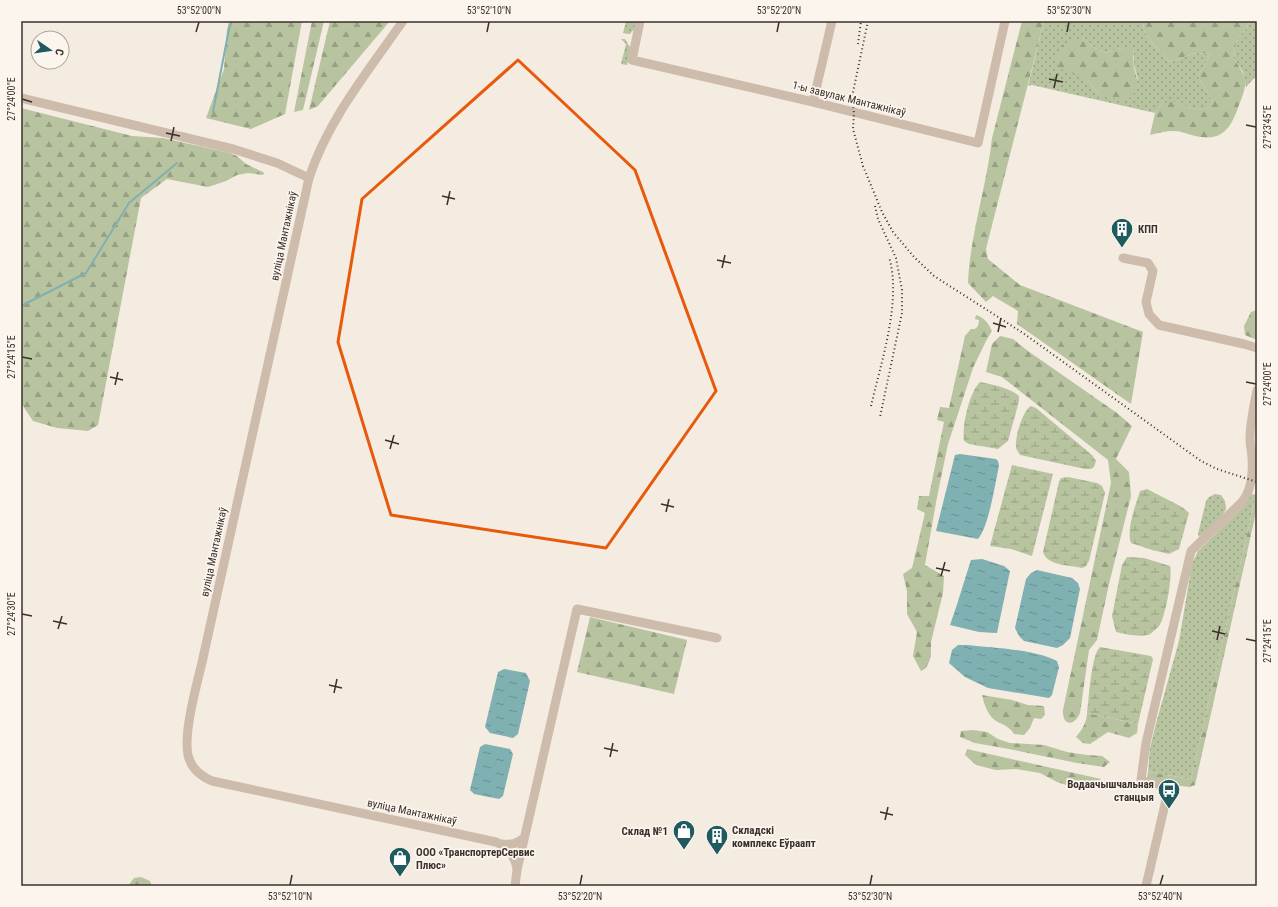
<svg xmlns="http://www.w3.org/2000/svg" width="1278" height="907" font-family="'Roboto Condensed',sans-serif">
<style>
.grass{fill:url(#grass-dots);fill-rule:evenodd}
.forest{fill:url(#forest-firs)}
.wetland{fill:url(#wetland-marsh)}
.water{fill:url(#water-ripples)}
.lines{fill:none;stroke-linecap:round;stroke-linejoin:round}
.stream{stroke:#7fb0b2;stroke-width:2}
.minor{stroke:#cdbbac;stroke-width:9}
.rail{stroke:#3b302b;stroke-width:2;stroke-dasharray:1 3;stroke-linecap:butt}
.marked{fill:none;stroke:#e8590c;stroke-width:3;stroke-linejoin:round}
.ticks{fill:none;stroke:#3b302b;stroke-width:1.5}
.labels{text-anchor:middle;dominant-baseline:central;stroke-width:3.5;stroke-linejoin:round;paint-order:stroke}
.street-label{font-size:11px;fill:#3b302b;stroke:#fbf5ee}
.poi-label{font-size:11px;font-weight:bold;fill:#3b302b;stroke:#fbf5ee;text-anchor:start}
.neatline{fill:none;stroke:#3b302b;stroke-width:1.5}
.ticks-label{font-size:10px;text-anchor:middle;fill:#3b302b}
</style>
<defs>
<pattern id="grass-dots" width="8" height="8" patternUnits="userSpaceOnUse"><rect width="8" height="8" fill="#b8c4a0"/><path d="M2 2h.1M6 6h.1" fill="none" stroke="#97a083" stroke-width="1.8" stroke-linecap="round"/></pattern>
<pattern id="forest-firs" width="22" height="20" patternUnits="userSpaceOnUse"><rect width="22" height="20" fill="#b8c4a0"/><path d="M5 1l3.5 6h-7zM16 11l3.5 6h-7z" fill="#97a083"/></pattern>
<pattern id="wetland-marsh" width="20" height="14" patternUnits="userSpaceOnUse"><rect width="20" height="14" fill="#b8c4a0"/><path d="M1 5h8M5 5V1M11 12h8M15 12V8" fill="none" stroke="#97a083"/></pattern>
<pattern id="water-ripples" width="26" height="14" patternUnits="userSpaceOnUse"><rect width="26" height="14" fill="#7fb0b2"/><path d="M2 4q2-2 4 0t4 0M15 11q2-2 4 0t4 0" fill="none" stroke="#699091"/></pattern>
</defs>
<rect width="100%" height="100%" fill="#f4ebe1"/>
<path class="grass" d="M 626,21 L 636,21 L 634,29 L 630,34 L 623,33 Z
M 1044,21 L 1144,21 L 1143,29 L 1153,44 L 1169,62 L 1196,53 L 1211,54 L 1198,76 L 1213,103 L 1204,110 L 1162,103 L 1155,113 L 1032,85 L 1028,86 ZM 1083,38 L 1095,48 L 1106,53 L 1117,49 L 1133,48 L 1134,65 L 1138,79 L 1100,95 L 1085,77 Z
M 1249,21 L 1257,21 L 1257,75 L 1246,87 L 1243,72 L 1233,57 L 1237,39 L 1247,28 Z
M 621,39 L 625,39 L 631,49 L 627,65 L 621,64 L 626,44 Z
M 1215,494 L 1221,495 L 1225,501 L 1226,509 L 1221,518 L 1199,537 L 1198,534 L 1206,501 L 1209,497 Z
M 1251,494 L 1256,495 L 1191,779 L 1148,772 L 1150,748 L 1157,720 L 1179,641 L 1192,564 L 1198,551 L 1245,505 Z"/>
<path class="forest" d="M 229,21 L 302,21 L 285,114 L 251,129 L 206,118 L 224,69 L 227,30 Z
M 312,21 L 324,21 L 303,110 L 294,112 Z
M 330,21 L 390,21 L 318,106 L 309,110 Z
M 1022,21 L 1044,21 L 988,241 L 986,249 L 988,259 L 1020,285 L 1143,332 L 1131,404 L 1017,324 L 1018,311 L 993,296 L 986,302 L 968,283 C 970,234 987,186 992,138 Z
M 1144,21 L 1167,22 L 1168,21 L 1249,21 L 1247,28 L 1237,39 L 1233,57 C 1247,79 1249,80 1239,105 C 1232,125 1225,140 1201,137 C 1192,136 1183,131 1174,131 C 1166,131 1158,133 1150,135 L 1155,113 L 1162,103 L 1180,101 L 1188,107 L 1204,110 L 1213,103 L 1198,76 L 1211,54 L 1196,53 L 1169,62 L 1153,44 L 1143,29 Z
M 1083,38 L 1095,48 L 1106,53 L 1117,49 L 1133,47 C 1133,54 1133,61 1134,67 C 1137,80 1141,84 1132,97 L 1121,100 L 1100,95 L 1085,77 L 1061,69 L 1053,60 L 1063,44 Z
M 21,108 L 132,136 L 163,138 L 230,153 L 237,156 L 246,164 L 263,172 L 264,173 L 263,175 L 248,173 L 237,175 L 226,181 L 208,187 L 167,179 L 141,198 L 98,425 L 88,431 L 57,428 L 33,421 L 21,403 Z
M 1257,310 L 1257,340 L 1245,335 L 1244,326 L 1251,312 Z
M 976,315 C 985,318 988,323 992,331 L 986,341 L 973,368 L 948,444 L 937,497 L 925,565 L 944,576 L 943,593 L 931,642 L 931,657 L 926,668 L 921,671 L 913,656 L 917,632 L 907,614 L 907,591 L 903,574 L 912,568 L 925,513 L 917,509 L 919,496 L 929,496 L 944,422 L 937,420 L 940,407 L 949,408 L 965,336 L 971,329 L 975,329 L 978,326 L 979,320 L 975,319 Z
M 1000,336 L 1013,339 L 1028,351 L 1117,413 L 1132,426 L 1116,459 L 1129,472 L 1131,496 L 1109,584 L 1097,640 L 1089,650 L 1080,713 C 1074,727 1062,726 1063,710 L 1111,483 L 1108,460 L 1002,377 L 986,372 L 992,344 Z
M 1256,495 L 1257,495 L 1257,508 L 1195,785 L 1189,787 L 1151,782 L 1147,778 L 1148,772 L 1191,779 Z
M 590,617 L 687,640 L 674,694 L 577,672 Z
M 982,695 L 1012,700 L 1028,705 L 1044,706 L 1045,715 L 1041,719 L 1034,718 L 1030,728 L 1024,735 L 1014,734 C 1009,726 1003,725 996,721 C 988,716 984,704 982,695 Z
M 1087,713 L 1138,724 L 1137,733 L 1129,738 L 1108,732 L 1090,744 L 1083,743 L 1076,737 C 1082,730 1087,722 1087,713 Z
M 973,730 L 987,732 L 998,739 L 1010,743 L 1044,745 L 1067,752 L 1087,755 L 1102,756 L 1110,762 L 1104,767 L 1077,763 L 1009,749 L 975,743 L 960,737 L 961,731 Z
M 967,749 L 1101,779 L 1095,785 L 1089,789 L 1073,787 L 1057,782 L 1040,773 L 1016,769 L 996,770 L 976,765 L 965,755 Z
M 141,877 L 150,881 L 152,886 L 128,886 L 134,878 Z"/>
<path class="wetland" d="M 980,382 C 993,385 1008,387 1019,396 L 1019,401 L 1008,441 L 998,449 L 969,444 L 964,441 C 962,426 969,393 980,382 Z
M 1031,406 L 1036,408 L 1092,455 L 1096,461 L 1094,467 L 1091,469 L 1085,469 L 1020,455 C 1018,452 1016,449 1016,446 C 1015,437 1023,410 1031,406 Z
M 1012,465 L 1053,474 L 1032,556 L 1011,549 L 990,546 Z
M 1068,477 L 1097,483 L 1102,486 L 1105,493 L 1089,561 L 1086,566 L 1082,568 C 1070,565 1047,566 1043,552 L 1059,482 L 1061,478 Z
M 1147,489 L 1182,507 L 1189,513 L 1179,549 L 1169,554 L 1152,550 L 1131,543 C 1126,530 1136,504 1140,491 Z
M 1127,557 L 1144,558 L 1170,566 C 1173,575 1165,619 1159,626 C 1157,628 1152,633 1150,634 C 1141,638 1125,634 1116,632 L 1112,616 L 1122,565 Z
M 1100,647 L 1151,656 L 1153,659 L 1138,724 L 1087,713 C 1089,699 1091,655 1100,647 Z"/>
<path class="water" d="M 960,454 L 996,459 L 998,461 L 999,466 C 995,484 989,526 978,539 L 936,531 L 955,455 Z
M 982,559 L 1004,566 L 1010,571 L 997,633 L 979,632 L 950,625 C 958,603 964,581 971,560 Z
M 1037,570 L 1072,578 L 1078,583 L 1080,589 L 1070,638 L 1063,645 L 1057,648 L 1024,641 L 1019,636 L 1015,628 L 1026,579 L 1031,573 Z
M 958,645 L 967,645 C 993,648 1034,649 1057,661 L 1059,667 L 1052,695 L 1049,698 L 988,688 L 965,677 L 949,663 L 952,650 Z
M 504,669 L 526,673 L 530,681 L 518,734 L 513,738 L 490,733 L 485,727 L 498,672 Z
M 485,744 L 510,749 L 513,754 L 503,796 L 499,799 L 474,794 L 470,790 L 480,747 Z"/>
<g class="lines">
<path class="stream" d="M 213,112 L 229,29 L 232,21
M 21,306 L 86,273 L 129,203 L 177,163"/>
<path class="minor" d="M 403,21 C 368,71 328,120 309,178 L 203,658 C 198,681 180,741 190,761 C 194,771 203,777 212,781 L 496,842 C 508,847 516,858 517,870
M 640,21 L 632,60 L 813,102 L 978,143 L 1005,21
M 21,98 L 233,149 L 277,163 L 309,178
M 813,102 L 832,21
M 1123,258 L 1148,263 L 1153,271 L 1146,302 L 1149,314 L 1159,325 L 1244,344 L 1257,348
M 501,844 C 511,845 517,844 524,838
M 515,886 L 517,870 L 577,609 L 717,638
M 1146,886 L 1169,787 L 1141,780 L 1146,743 L 1191,551 L 1242,502 C 1252,490 1253,474 1252,458 C 1252,452 1250,446 1250,439 C 1250,423 1254,406 1257,390"/>
<path class="rail" d="M 868,21 L 852,97 L 854,113 L 853,129 L 863,166 L 882,212 L 893,232 L 914,257 L 934,276 L 1023,333 L 1201,461 L 1217,469 L 1257,482
M 858,44 L 861,21
M 875,206 L 878,219 L 896,258 L 902,290 L 902,313 L 880,417
M 871,406 C 881,362 902,301 889,257"/>
</g>
<path class="marked" d="M 518,60 L 635,170 L 716,391 L 606,548 L 391,515 L 338,342 L 362,199 Z"/>
<path class="ticks" d="M 196,32 L 199,22M 487,32 L 489,22M 777,32 L 779,22M 1067,32 L 1069,22M 1049,79 L 1063,82M 1054,88 L 1057,74M 22,99 L 32,102M 1246,125 L 1256,127M 166,133 L 180,136M 171,141 L 174,127M 442,196 L 455,199M 447,205 L 450,191M 717,260 L 731,263M 722,268 L 725,255M 993,323 L 1006,327M 998,332 L 1001,318M 22,357 L 32,359M 110,377 L 123,380M 1246,382 L 1256,384M 115,385 L 118,372M 385,440 L 399,444M 390,449 L 394,435M 661,504 L 674,507M 666,512 L 669,499M 936,568 L 950,571M 941,576 L 945,562M 22,614 L 32,616M 53,621 L 67,624M 58,629 L 62,616M 1212,631 L 1225,634M 1246,639 L 1256,641M 1217,640 L 1220,626M 329,685 L 342,688M 334,693 L 337,679M 604,748 L 618,751M 610,757 L 613,743M 880,812 L 893,815M 885,820 L 888,807M 290,885 L 292,875M 580,885 L 582,875M 870,885 L 872,875M 1160,885 L 1163,875"/>
<defs>
<g id="building-pin" transform="scale(1.15)"><path d="M0 17L-7.5 6A9.5 9.5 0 1 1 7.5 6Z" fill="#1f5a5e" stroke="#fbf5ee"/><path d="M-4-6H4V6H1V3H-1V6H-4ZM-2.5-4.3h1.7v1.8h-1.7ZM.8-4.3h1.7v1.8H.8ZM-2.5-1h1.7V.8h-1.7ZM.8-1h1.7V.8H.8Z" fill="#fff"/></g>
<g id="bus-pin" transform="scale(1.15)"><path d="M0 17L-7.5 6A9.5 9.5 0 1 1 7.5 6Z" fill="#1f5a5e" stroke="#fbf5ee"/><path d="M-5-6H5V4H4V6H2V4H-2V6H-4V4H-5ZM-3.5-4V0h7V-4ZM-3.5 1.2v1.5H-2V1.2ZM2 1.2v1.5H3.5V1.2Z" fill="#fff"/></g>
<g id="shop-pin" transform="scale(1.15)"><path d="M0 17L-7.5 6A9.5 9.5 0 1 1 7.5 6Z" fill="#1f5a5e" stroke="#fbf5ee"/><path d="M-5-2.5h2.3a2.7 3.5 0 0 1 5.4 0H5L5.5 6h-11ZM-1.5-2.5h3a1.5 2.3 0 0 0-3 0Z" fill="#fff"/></g>
</defs>
<g fill-rule="evenodd">
<use href="#building-pin" x="1122" y="229"/>
<use href="#bus-pin" x="1169" y="790"/>
<use href="#shop-pin" x="684" y="831"/>
<use href="#building-pin" x="717" y="836"/>
<use href="#shop-pin" x="400" y="858"/>
</g>
<g class="labels">
<g class="street-label">
<text transform="translate(849 99) rotate(14)">1-ы завулак Мантажнікаў</text>
<text transform="translate(284 236) rotate(-78)">вуліца Мантажнікаў</text>
<text transform="translate(214 552) rotate(-78)">вуліца Мантажнікаў</text>
<text transform="translate(412 812) rotate(12)">вуліца Мантажнікаў</text>
</g>
<g class="poi-label">
<text x="1138" y="229">КПП</text>
<text x="1154" y="784" text-anchor="end">Водаачышчальная<tspan x="1154" dy="13">станцыя</tspan></text>
<text x="732" y="830">Складскі<tspan x="732" dy="13">комплекс Еўраапт</tspan></text>
<text x="668" y="831" text-anchor="end">Склад №1</text>
<text x="416" y="852">ООО «ТранспортерСервис<tspan x="416" dy="13">Плюс»</tspan></text>
</g>
</g>
<rect width="1278" height="907" fill="none" stroke="#fbf5ee" stroke-width="44"/>
<g transform="translate(50 50) rotate(103)"><circle r="19" fill="#fbf5ee" stroke="#aea6a0"/>
<path d="M0-3L7 15L0 10L-7 15Z" fill="#1f5a5e"/>
<text y="-6" font-size="11" font-weight="bold" text-anchor="middle" fill="#3b302b">С</text>
</g>
<rect x="22" y="22" width="1234" height="863" class="neatline"/>
<g class="ticks-label">
<text x="199" y="14">53°52'00"N</text>
<text x="489" y="14">53°52'10"N</text>
<text x="779" y="14">53°52'20"N</text>
<text x="1069" y="14">53°52'30"N</text>
<text transform="translate(11 99) rotate(-90)" y="4">27°24'00"E</text>
<text transform="translate(1267 127) rotate(-90)" y="4">27°23'45"E</text>
<text transform="translate(11 357) rotate(-90)" y="4">27°24'15"E</text>
<text transform="translate(1267 384) rotate(-90)" y="4">27°24'00"E</text>
<text transform="translate(11 614) rotate(-90)" y="4">27°24'30"E</text>
<text transform="translate(1267 641) rotate(-90)" y="4">27°24'15"E</text>
<text x="290" y="900">53°52'10"N</text>
<text x="580" y="900">53°52'20"N</text>
<text x="870" y="900">53°52'30"N</text>
<text x="1160" y="900">53°52'40"N</text>
</g>
</svg>
